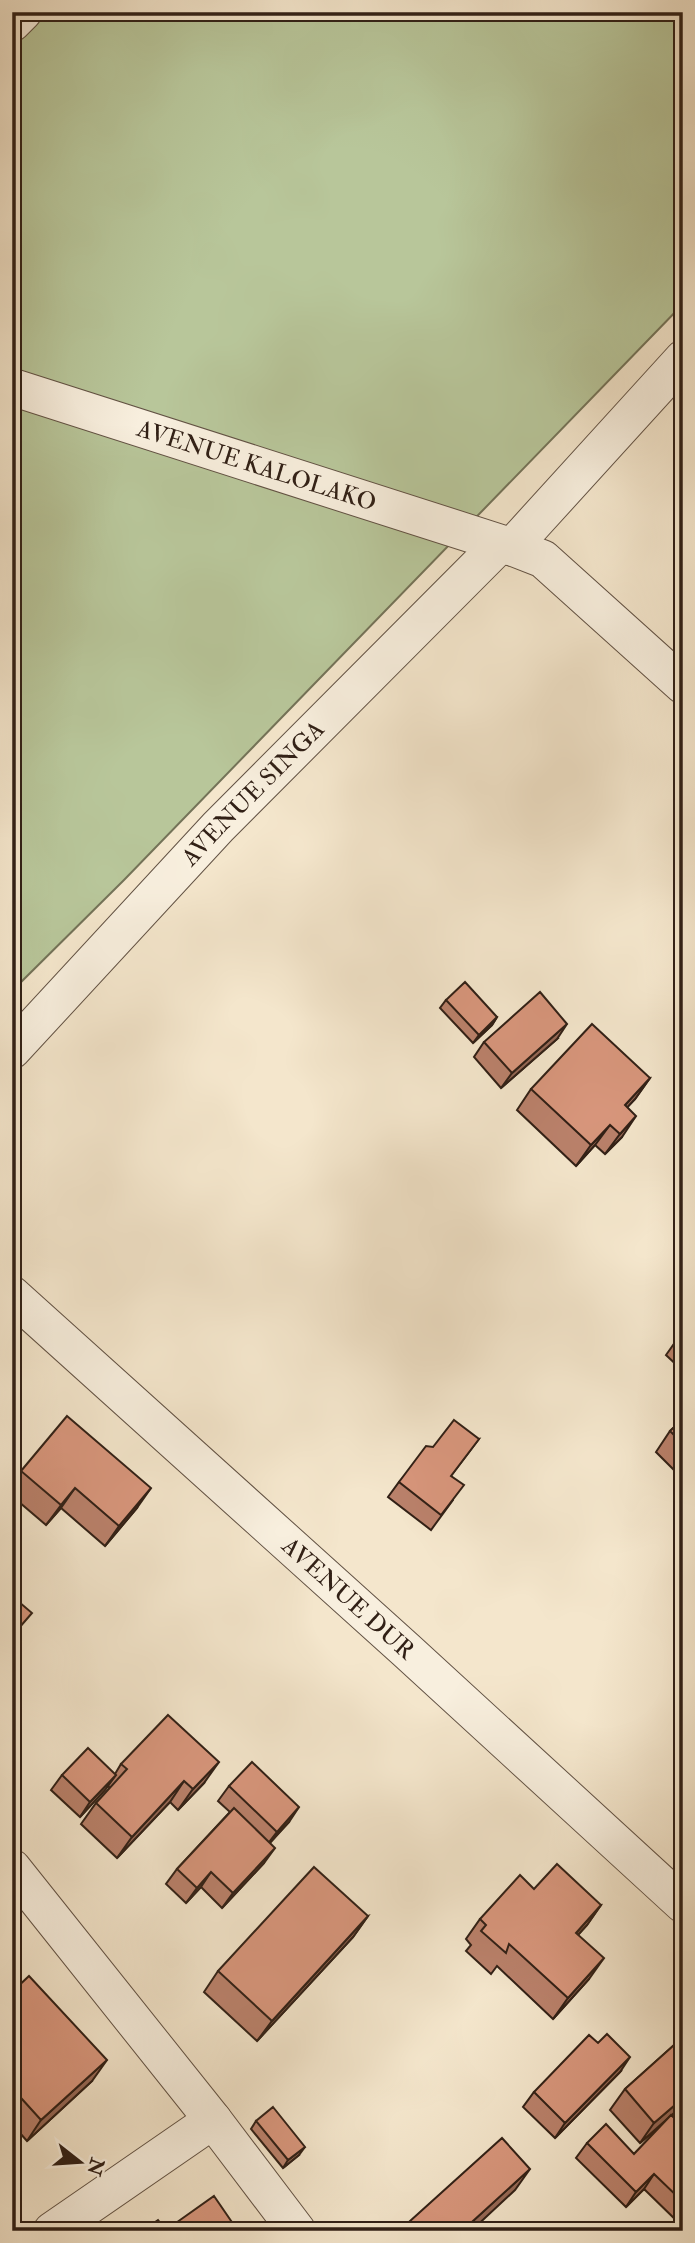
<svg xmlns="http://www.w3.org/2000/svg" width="695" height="2243" font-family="'IM FELL Double Pica',serif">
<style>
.green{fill:#b8c69a;stroke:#747358;stroke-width:2}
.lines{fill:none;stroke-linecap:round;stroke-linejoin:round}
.minor-casing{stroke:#625244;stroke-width:39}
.minor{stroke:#f8efde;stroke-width:37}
.wall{fill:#ba816b;stroke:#312016;stroke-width:2}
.shaded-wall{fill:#976957;stroke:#312016;stroke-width:2}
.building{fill:#d8967c;stroke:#312016;stroke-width:2}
.labels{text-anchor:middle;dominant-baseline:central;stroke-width:7;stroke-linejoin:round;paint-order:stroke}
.street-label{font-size:24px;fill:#312016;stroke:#f8efde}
</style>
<rect width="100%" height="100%" fill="#f4e6cc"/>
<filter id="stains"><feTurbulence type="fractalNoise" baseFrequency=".00286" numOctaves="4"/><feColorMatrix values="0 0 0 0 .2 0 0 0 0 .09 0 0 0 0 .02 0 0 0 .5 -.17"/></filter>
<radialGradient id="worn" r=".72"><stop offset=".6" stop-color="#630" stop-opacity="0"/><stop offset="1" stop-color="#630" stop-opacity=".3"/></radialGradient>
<path class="green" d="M 43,12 L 683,12 L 683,304 L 124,880 L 12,991 L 12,42 Z"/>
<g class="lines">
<g class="minor-casing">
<g id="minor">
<path d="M 12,23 L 23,12"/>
<path id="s1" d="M 12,387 L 512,547 L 543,559 L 683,685"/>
<path d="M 512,547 L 683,359"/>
<path id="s2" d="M 12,1050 L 218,827 L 500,544"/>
<path id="s3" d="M 12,1295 L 406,1650 L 683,1904"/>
<path d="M 12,1868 L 213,2120 L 297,2231"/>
<path d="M 52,2231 L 213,2120"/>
</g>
</g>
<use href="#minor" class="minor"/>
</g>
<path class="wall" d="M 446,1000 L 497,1017 L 492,1025 L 473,1043 L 440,1008 Z
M 557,1039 L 501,1088 L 474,1057 L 484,1042 Z
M 650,1078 L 635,1099 L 627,1107 L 622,1137 L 605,1154 L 595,1145 L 576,1166 L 517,1110 L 531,1089 Z
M 683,1331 L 683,1371 L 666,1355 Z
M 683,1419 L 683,1479 L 656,1452 L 670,1431 Z
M 479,1439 L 451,1476 L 453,1500 L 431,1530 L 388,1497 L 399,1482 L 433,1447 Z
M 21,1471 L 137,1508 L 105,1546 L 61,1508 L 46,1525 L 12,1496 L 12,1483 Z
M 683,1586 L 683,1600 L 677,1595 Z
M 121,1764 L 204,1783 L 178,1810 L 170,1802 L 117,1858 L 81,1824 L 96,1803 L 110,1788 L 108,1786 L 80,1817 L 51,1790 L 62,1775 L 115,1774 Z
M 229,1786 L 289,1822 L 270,1843 L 264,1863 L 222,1908 L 201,1887 L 186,1903 L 166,1884 L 177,1869 L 230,1812 L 218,1801 Z
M 601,1905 L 587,1925 L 578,1935 L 589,1979 L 553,2019 L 497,1966 L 491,1974 L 466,1951 L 471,1945 L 466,1939 L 480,1919 Z
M 368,1916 L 353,1937 L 257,2041 L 204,1992 L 218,1971 Z
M 12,1992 L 92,2081 L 27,2141 L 12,2124 Z
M 683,2037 L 683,2105 L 672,2115 L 683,2126 L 683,2221 L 680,2224 L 644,2189 L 626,2207 L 576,2158 L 587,2143 L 634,2154 L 667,2120 L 640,2143 L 610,2110 L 625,2089 Z
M 620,2072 L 555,2138 L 523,2107 L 534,2092 Z
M 256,2121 L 299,2155 L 283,2168 L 251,2129 Z"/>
<path class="shaded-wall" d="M 497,1017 L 492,1025 L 473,1043 L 479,1035 Z
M 567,1024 L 557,1039 L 501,1088 L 512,1073 Z
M 650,1078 L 635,1099 L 610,1126 L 625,1105 Z
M 636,1116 L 622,1137 L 605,1154 L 620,1134 Z
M 610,1125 L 595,1145 L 576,1166 L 591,1145 Z
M 75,1488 L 61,1508 L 46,1525 L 61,1505 Z
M 151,1488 L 137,1508 L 105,1546 L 119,1526 Z
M 219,1762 L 204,1783 L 178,1810 L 193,1789 Z
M 116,1775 L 105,1790 L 80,1817 L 90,1802 Z
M 184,1781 L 170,1802 L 117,1858 L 132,1837 Z
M 299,1807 L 289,1822 L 266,1846 L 277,1832 Z
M 275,1848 L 264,1863 L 222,1908 L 233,1893 Z
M 211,1872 L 201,1887 L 186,1903 L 197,1888 Z
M 601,1905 L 587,1925 L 561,1953 L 576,1933 Z
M 368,1916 L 353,1937 L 257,2041 L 272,2021 Z
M 604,1958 L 589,1979 L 553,2019 L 568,1998 Z
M 630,2057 L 620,2072 L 555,2138 L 565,2123 Z
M 107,2060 L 92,2081 L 27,2141 L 41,2120 Z
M 683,2098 L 683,2105 L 640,2143 L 654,2123 Z
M 305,2147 L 299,2155 L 283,2168 L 288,2160 Z
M 530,2169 L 515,2190 L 471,2231 L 462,2231 Z
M 654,2174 L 644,2189 L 626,2207 L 636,2192 Z"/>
<path class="building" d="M 465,982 L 497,1017 L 479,1035 L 446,1000 Z
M 540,992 L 567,1024 L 512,1073 L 484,1042 Z
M 592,1024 L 650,1078 L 625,1105 L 636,1116 L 620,1134 L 610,1125 L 591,1145 L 531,1089 Z
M 67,1416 L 151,1488 L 119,1526 L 75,1488 L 61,1505 L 21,1471 Z
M 683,1419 L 683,1444 L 670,1431 Z
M 454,1420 L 479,1439 L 451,1476 L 464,1485 L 441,1515 L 399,1482 L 426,1446 L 433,1447 Z
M 12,1596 L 32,1613 L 13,1635 L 12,1635 Z
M 168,1715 L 219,1762 L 193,1789 L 184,1781 L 132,1837 L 96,1803 L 127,1769 L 121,1764 Z
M 88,1748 L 116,1775 L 90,1802 L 62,1775 Z
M 252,1762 L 299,1807 L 277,1832 L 229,1786 Z
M 234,1808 L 275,1848 L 233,1893 L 211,1872 L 197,1888 L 177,1869 Z
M 557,1864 L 601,1905 L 576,1933 L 604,1958 L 568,1998 L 509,1944 L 506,1953 L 481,1931 L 486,1925 L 480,1919 L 520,1875 L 534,1889 Z
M 314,1867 L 368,1916 L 272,2021 L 218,1971 Z
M 29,1976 L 107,2060 L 41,2120 L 12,2088 L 12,1992 Z
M 607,2034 L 630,2057 L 565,2123 L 534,2092 L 589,2035 L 598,2043 Z
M 683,2037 L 683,2098 L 654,2123 L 625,2089 Z
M 273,2107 L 305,2147 L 288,2160 L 256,2121 Z
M 671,2115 L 683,2126 L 683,2202 L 654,2174 L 636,2192 L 587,2143 L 606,2124 L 634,2154 Z
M 502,2138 L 530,2169 L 462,2231 L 399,2231 Z
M 214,2196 L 238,2231 L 142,2231 L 158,2220 L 166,2230 Z"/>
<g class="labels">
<g class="street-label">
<text stroke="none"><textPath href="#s1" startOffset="257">AVENUE KALOLAKO</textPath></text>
<text stroke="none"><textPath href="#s2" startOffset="352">AVENUE SINGA</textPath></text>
<text stroke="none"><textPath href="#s3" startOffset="453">AVENUE DUR</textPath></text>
</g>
</g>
<rect width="695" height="2243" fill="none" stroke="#f4e6cc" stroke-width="42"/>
<rect x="14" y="14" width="667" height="2215" fill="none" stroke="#312016" stroke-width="3.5"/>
<rect x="21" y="21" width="653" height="2201" fill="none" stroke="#312016" stroke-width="2"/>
<g transform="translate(80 2162) rotate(107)" stroke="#f8efde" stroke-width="5" paint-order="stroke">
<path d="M0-5L12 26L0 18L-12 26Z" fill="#312016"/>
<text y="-10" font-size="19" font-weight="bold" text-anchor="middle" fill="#312016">N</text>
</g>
<rect width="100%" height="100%" filter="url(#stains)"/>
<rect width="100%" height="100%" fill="url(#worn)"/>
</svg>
